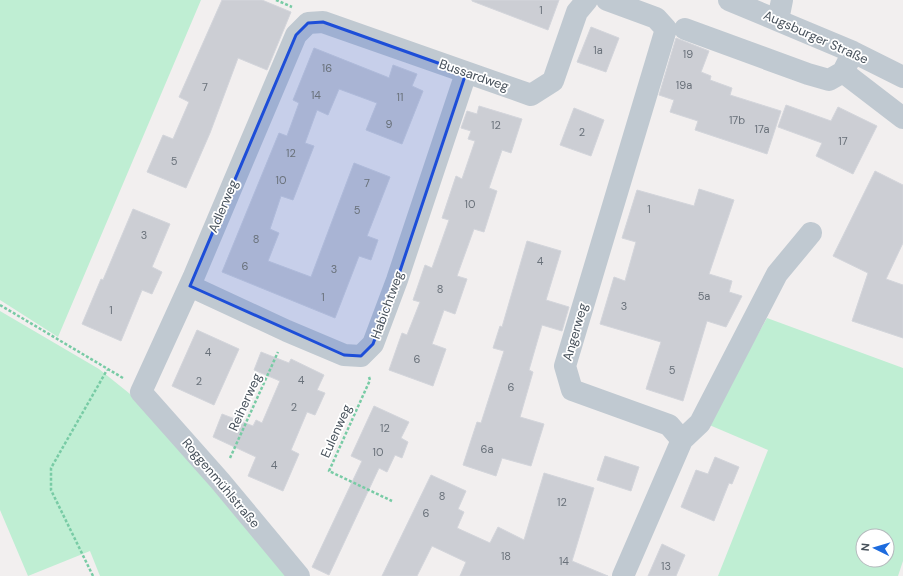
<svg xmlns="http://www.w3.org/2000/svg" width="903" height="576" font-family="'DM Sans',sans-serif">
<style>
.green{fill:#bfeed3;fill-rule:evenodd}
.building{fill:#ccced4;stroke:#d3d5db}
.lines{fill:none;stroke-linecap:round;stroke-linejoin:round}
.path{stroke:#78cba5;stroke-width:2.5;stroke-dasharray:3 2;stroke-linecap:butt}
.minor{stroke:#c0c9d1;stroke-width:22}
.marked{fill:#1d4ed8;fill-opacity:0.2;stroke:#1d4ed8;stroke-width:3;stroke-linejoin:round}
.labels{text-anchor:middle;dominant-baseline:central;stroke-width:3.5;stroke-linejoin:round;paint-order:stroke}
.number-label{font-size:11px;fill:#69717a}
.street-label{font-size:13px;fill:#48525c;stroke:#fff}
</style>
<rect width="100%" height="100%" fill="#f2efef"/>
<path class="green" d="M 0,0 L 201,0 L 58,337 L 0,300 Z
M 0,311 L 99,369 L 145,406 L 289,576 L 100,576 L 90,551 L 28,576 L 0,510 Z
M 767,318 L 903,368 L 903,561 L 898,576 L 718,576 L 768,450 L 707,424 ZM 863,536 L 887,536 L 887,560 L 863,560 Z"/>
<path class="building" d="M 222,0 L 262,0 L 291,12 L 267,70 L 238,58 L 210,133 L 186,188 L 147,172 L 163,135 L 173,139 L 189,102 L 179,97 Z
M 472,0 L 559,0 L 548,30 L 472,1 Z
M 591,27 L 619,38 L 606,72 L 577,62 Z
M 676,38 L 709,51 L 701,72 L 711,76 L 710,80 L 732,88 L 730,95 L 781,111 L 767,154 L 695,130 L 698,121 L 670,112 L 674,100 L 659,95 Z
M 314,48 L 387,77 L 389,78 L 393,65 L 417,74 L 412,86 L 423,91 L 402,144 L 366,130 L 377,103 L 339,89 L 328,115 L 317,110 L 305,143 L 314,146 L 293,200 L 281,196 L 270,229 L 279,233 L 268,261 L 311,277 L 354,163 L 390,177 L 367,236 L 378,240 L 371,260 L 359,256 L 335,318 L 222,272 L 279,133 L 287,136 L 299,103 L 293,100 Z
M 786,105 L 831,121 L 838,107 L 877,126 L 853,174 L 816,156 L 822,143 L 778,127 Z
M 479,106 L 522,119 L 511,153 L 502,150 L 489,188 L 497,191 L 484,232 L 474,229 L 457,276 L 467,279 L 455,314 L 444,310 L 432,344 L 446,349 L 433,386 L 389,370 L 402,333 L 407,335 L 420,302 L 413,300 L 425,265 L 432,268 L 449,220 L 442,218 L 456,176 L 462,179 L 475,141 L 468,139 L 471,131 L 461,128 L 467,111 L 477,114 Z
M 574,108 L 604,120 L 591,156 L 560,145 Z
M 875,171 L 903,185 L 903,243 L 886,279 L 903,285 L 903,338 L 852,321 L 868,273 L 833,256 Z
M 699,189 L 734,200 L 709,274 L 732,281 L 729,292 L 742,296 L 726,327 L 707,321 L 683,401 L 646,389 L 661,342 L 600,324 L 614,277 L 625,281 L 636,242 L 622,238 L 637,190 L 694,206 Z
M 133,209 L 170,224 L 152,267 L 162,272 L 152,294 L 142,290 L 121,341 L 82,324 L 101,279 L 103,280 Z
M 527,241 L 561,251 L 546,300 L 569,307 L 562,331 L 542,325 L 529,370 L 533,372 L 520,417 L 544,424 L 531,466 L 502,458 L 496,476 L 463,465 L 477,422 L 481,423 L 504,351 L 493,348 L 500,326 L 502,327 Z
M 197,330 L 239,349 L 214,405 L 172,386 Z
M 261,352 L 289,363 L 291,359 L 324,375 L 317,390 L 325,393 L 315,415 L 307,412 L 291,450 L 299,454 L 283,491 L 248,476 L 256,457 L 213,437 L 222,414 L 253,426 L 256,420 L 262,423 L 280,381 L 254,370 Z
M 374,406 L 409,422 L 401,438 L 408,442 L 402,458 L 395,455 L 387,472 L 379,468 L 329,575 L 312,567 L 362,461 L 351,456 Z
M 605,456 L 639,467 L 631,491 L 597,480 Z
M 715,457 L 739,467 L 732,484 L 729,483 L 714,521 L 681,507 L 696,470 L 708,474 Z
M 544,473 L 594,488 L 572,561 L 608,576 L 460,576 L 466,562 L 432,546 L 417,576 L 382,576 L 431,475 L 466,491 L 458,509 L 464,512 L 457,528 L 490,543 L 498,527 L 524,540 Z
M 662,544 L 685,555 L 676,576 L 648,576 Z"/>
<g class="lines">
<path class="path" d="M 276,0 L 292,7
M 0,305 L 123,378
M 369,377 L 370,380 L 329,471 L 392,501
M 230,458 L 278,352
M 93,576 L 51,490 L 51,468 L 107,370"/>
<path class="minor" d="M 607,0 L 656,18 L 666,29 L 565,366 L 572,390 L 669,425 L 682,440 L 623,576
M 729,0 L 853,52 L 903,77
M 778,20 L 782,0
M 685,29 L 808,74 L 829,80 L 843,72 L 853,52
M 843,72 L 903,118
M 190,286 L 287,331 L 344,355 L 361,356 L 373,344 L 397,280 L 466,73
M 682,440 L 700,423 L 777,274 L 811,233
M 299,576 L 220,481 L 141,392 L 194,276 L 296,35 L 308,23 L 323,22 L 531,95 L 553,81 L 577,12 L 587,0"/>
</g>
<path class="marked" d="M 323,22 L 466,73 L 397,280 L 373,344 L 361,356 L 344,355 L 190,286 L 296,35 L 308,23 Z"/>
<g class="labels">
<g class="number-label">
<text x="541" y="10">1</text>
<text x="598" y="50">1a</text>
<text x="688" y="54">19</text>
<text x="327" y="68">16</text>
<text x="684" y="85">19a</text>
<text x="205" y="87">7</text>
<text x="316" y="95">14</text>
<text x="400" y="97">11</text>
<text x="737" y="120">17b</text>
<text x="389" y="124">9</text>
<text x="496" y="125">12</text>
<text x="762" y="129">17a</text>
<text x="582" y="132">2</text>
<text x="843" y="141">17</text>
<text x="291" y="153">12</text>
<text x="174" y="161">5</text>
<text x="281" y="180">10</text>
<text x="367" y="183">7</text>
<text x="470" y="204">10</text>
<text x="649" y="209">1</text>
<text x="357" y="210">5</text>
<text x="144" y="235">3</text>
<text x="256" y="239">8</text>
<text x="540" y="261">4</text>
<text x="245" y="266">6</text>
<text x="334" y="269">3</text>
<text x="440" y="289">8</text>
<text x="704" y="296">5a</text>
<text x="323" y="297">1</text>
<text x="624" y="306">3</text>
<text x="111" y="310">1</text>
<text x="208" y="352">4</text>
<text x="417" y="359">6</text>
<text x="672" y="370">5</text>
<text x="301" y="380">4</text>
<text x="199" y="381">2</text>
<text x="511" y="387">6</text>
<text x="294" y="407">2</text>
<text x="385" y="428">12</text>
<text x="487" y="449">6a</text>
<text x="378" y="452">10</text>
<text x="274" y="465">4</text>
<text x="442" y="496">8</text>
<text x="562" y="502">12</text>
<text x="426" y="513">6</text>
<text x="506" y="556">18</text>
<text x="564" y="561">14</text>
<text x="666" y="566">13</text>
</g>
<g class="street-label">
<text transform="translate(816 37) rotate(24)">Augsburger Straße</text>
<text transform="translate(474 75) rotate(19)">Bussardweg</text>
<text transform="translate(223 206) rotate(-67)">Adlerweg</text>
<text transform="translate(387 305) rotate(-70)">Habichtweg</text>
<text transform="translate(575 332) rotate(-74)">Angerweg</text>
<text transform="translate(245 402) rotate(-66)">Reiherweg</text>
<text transform="translate(336 431) rotate(-66)">Eulenweg</text>
<text transform="translate(221 483) rotate(50)">Roggenmühlstraße</text>
</g>
</g>
<g transform="translate(875 548) rotate(275)"><circle r="19" fill="#ffffff" stroke="#b6babe"/>
<path d="M0-3L7 15L0 10L-7 15Z" fill="#1d6bde"/>
<text y="-6" font-size="11" font-weight="bold" text-anchor="middle" fill="#48525c">N</text>
</g>
</svg>
